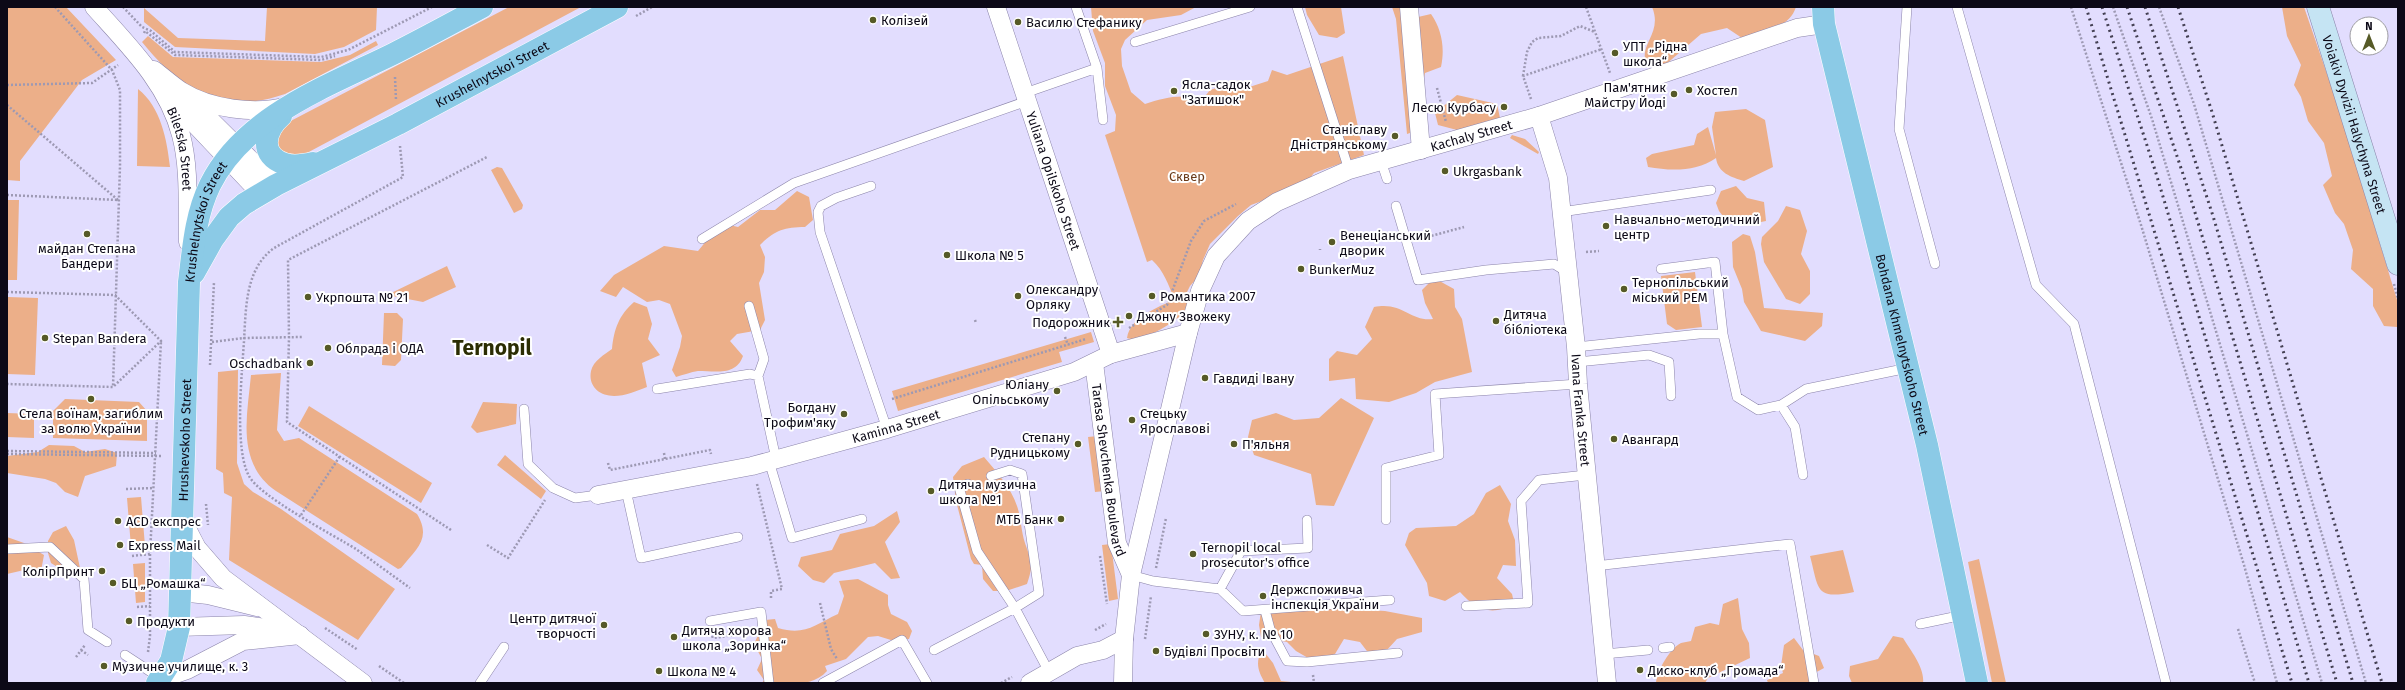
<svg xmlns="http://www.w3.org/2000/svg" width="2405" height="690" font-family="'Fira Sans',sans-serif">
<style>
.green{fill:#ecaf89}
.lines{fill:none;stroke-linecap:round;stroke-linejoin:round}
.lane-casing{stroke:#8b84aa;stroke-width:10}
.street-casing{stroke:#8b84aa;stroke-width:19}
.secondary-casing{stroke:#8b84aa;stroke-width:23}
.primary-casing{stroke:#fff;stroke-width:23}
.path{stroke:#9d99b3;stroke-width:2.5;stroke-dasharray:2 2;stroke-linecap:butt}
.lane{stroke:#fff;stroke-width:9}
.street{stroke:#fff;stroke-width:18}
.secondary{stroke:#c5e4f3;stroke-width:22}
.primary{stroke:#8bcae6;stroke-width:22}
.rail{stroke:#433f52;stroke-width:3;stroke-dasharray:2 4;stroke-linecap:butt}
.poi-dot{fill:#565a27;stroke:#fff;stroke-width:1.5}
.labels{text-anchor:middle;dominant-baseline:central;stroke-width:4;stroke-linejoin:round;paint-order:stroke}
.poi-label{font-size:13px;fill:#0c0917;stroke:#fff;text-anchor:start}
.street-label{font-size:13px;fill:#0c0917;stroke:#fff}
.park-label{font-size:13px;fill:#6a3b1b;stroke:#fff}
.town-label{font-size:21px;font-weight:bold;fill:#2b2d03;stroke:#fff}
</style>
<rect width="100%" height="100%" fill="#e2ddfe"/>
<path class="green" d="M 7,7 L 66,7 L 116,60 L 82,80 L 20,161 L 20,181 L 7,180 Z
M 267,7 L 377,7 L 376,30 L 344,47 L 315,54 L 175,47 L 144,22 L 144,8 L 178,38 L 265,41 Z
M 509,7 L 581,7 L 305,154 L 298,156 L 281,153 L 275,135 L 283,125 Z
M 1091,7 L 1196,7 L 1181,15 L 1147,20 L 1125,40 L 1121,49 L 1122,66 L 1131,92 L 1145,104 C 1164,98 1183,93 1202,100 L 1210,90 L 1240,80 L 1240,90 L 1268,81 L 1272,70 L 1287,75 L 1343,56 L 1364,155 L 1314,173 L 1310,178 L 1286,192 L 1251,205 L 1238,216 L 1210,244 L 1203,260 L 1199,276 L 1190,286 L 1186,294 L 1174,298 C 1168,284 1164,271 1152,260 L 1147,262 L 1105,135 L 1115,131 L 1116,115 L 1105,86 L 1105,63 L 1093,31 Z
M 1305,7 L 1341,7 L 1345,33 L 1337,38 L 1319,35 L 1307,15 Z
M 1392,7 L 1404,7 L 1418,17 L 1431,14 C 1442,30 1445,48 1441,67 L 1425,73 L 1413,132 L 1407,134 L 1396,19 Z
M 1652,7 L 1796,7 C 1789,29 1761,32 1742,38 L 1727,28 L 1701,34 L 1664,66 L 1649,67 C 1634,47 1664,35 1652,7 Z
M 2282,7 L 2304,7 L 2338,106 L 2398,303 L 2397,327 L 2384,326 L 2373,306 L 2373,289 L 2351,269 L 2353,250 L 2344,224 L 2335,213 L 2323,185 L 2332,176 L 2324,143 L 2308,121 L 2301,97 L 2294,85 L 2301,65 L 2287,36 Z
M 148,36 L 173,57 L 321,62 L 350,55 L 376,41 L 378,45 L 285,94 C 221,116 182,91 142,42 Z
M 138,89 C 161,107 167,140 170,167 L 137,166 Z
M 1457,95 L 1497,104 L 1500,118 L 1457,130 L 1438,125 L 1435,113 Z
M 1746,109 L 1765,120 L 1773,167 L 1744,181 C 1731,177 1718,173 1716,158 C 1696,172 1671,171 1648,167 L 1646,158 L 1652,154 L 1694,145 L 1697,134 L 1708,127 L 1716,155 L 1712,127 L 1715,112 Z
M 1512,135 L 1525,139 L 1539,152 L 1538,154 L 1510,138 Z
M 497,167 L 502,168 L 523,205 L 522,209 L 514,213 L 491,170 Z
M 1736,186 L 1747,198 L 1764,202 L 1766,221 L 1751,224 L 1729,224 L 1719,211 L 1716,203 L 1721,191 Z
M 797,191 L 809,197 L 813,220 L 805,227 C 784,227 774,231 760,245 L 765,257 L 764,272 L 759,283 L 765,320 L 760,330 L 737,334 L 730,341 L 743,356 C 736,376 716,371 698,371 C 691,372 683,375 676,377 L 672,370 L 680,347 L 682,336 L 670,304 L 659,300 L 647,302 L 623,287 L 616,297 L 600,291 L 614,275 L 664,246 L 698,251 L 721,223 L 738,227 L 760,210 L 775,210 Z
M 7,200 L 19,200 L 17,280 L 7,280 Z
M 1786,206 L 1800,210 L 1807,231 L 1801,254 L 1810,271 L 1810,294 L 1800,304 L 1786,299 L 1764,262 L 1761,244 L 1762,237 L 1778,221 Z
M 1743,234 L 1750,236 L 1755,252 L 1764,308 L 1823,313 L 1822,326 L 1805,341 L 1761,331 L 1744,302 L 1742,289 L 1733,267 L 1732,242 Z
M 447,266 L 456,287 L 423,302 L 387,295 Z
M 1695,272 L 1702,327 L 1676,330 L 1667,324 L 1661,276 Z
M 1434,278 L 1454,289 L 1455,307 L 1462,319 L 1472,372 L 1435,382 L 1416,393 L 1389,402 L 1356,399 L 1355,378 L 1329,381 L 1329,359 L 1337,351 L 1357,355 L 1372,339 L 1365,327 L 1374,307 C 1402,301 1411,322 1433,319 L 1425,303 L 1422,290 Z
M 8,297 L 38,298 L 35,375 L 7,374 Z
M 1181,297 L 1191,299 L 1191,307 C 1180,318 1143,345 1127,338 C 1130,316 1163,305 1181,297 Z
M 634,302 L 647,307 L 652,324 L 648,339 L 660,355 L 642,363 L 647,387 C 637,391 625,396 614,396 C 599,396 588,386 591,371 C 593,361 605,354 612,349 C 614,329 619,315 634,302 Z
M 384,313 L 397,313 L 403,319 L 401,360 L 395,366 L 382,365 Z
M 1091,332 L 1094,342 L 1059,352 L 1062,362 L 898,411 L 892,391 Z
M 238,370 L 237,463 L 244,484 L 253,492 L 281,509 L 395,589 L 358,640 L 229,560 L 232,497 L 224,493 L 223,473 L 216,469 L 218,372 Z
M 281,373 L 277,430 L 284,441 L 299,438 L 417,514 C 432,539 416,549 401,568 L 398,569 L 276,491 C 236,463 247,417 251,375 Z
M 1341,398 L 1374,418 L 1334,506 L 1316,505 L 1311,474 L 1254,455 L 1248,437 L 1252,420 L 1276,413 L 1294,420 L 1319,418 Z
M 65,399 L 139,402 L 147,411 L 147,441 L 53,438 L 53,411 Z
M 483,402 L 517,404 L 516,424 L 477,433 L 471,427 Z
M 309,406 L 432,483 L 421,503 L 298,426 Z
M 7,413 L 34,414 L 34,438 L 7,437 Z
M 1098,436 L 1105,491 L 1095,492 L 1088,437 Z
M 49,445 L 74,446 L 85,452 L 105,449 L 117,453 L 116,466 L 85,476 L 78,497 L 65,492 L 56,483 L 45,479 L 7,473 L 7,456 L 38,452 Z
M 505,455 L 546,491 L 541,499 L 497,465 Z
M 984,457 C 997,472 1011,488 1017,506 C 1021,517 1021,531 1025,543 C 1031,561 1034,564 1027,584 L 1006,591 L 993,591 L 983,579 L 982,565 L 974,564 L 971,559 L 956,501 L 953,477 L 962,466 Z
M 1500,485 L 1511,504 L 1508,521 L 1515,540 L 1516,566 L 1503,565 L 1497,578 L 1512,594 L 1514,603 C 1493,617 1476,610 1460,592 L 1445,601 L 1429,596 L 1427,583 L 1405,545 L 1409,533 L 1416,528 L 1456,526 L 1474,514 L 1486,493 Z
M 141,497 L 145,546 L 131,547 L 127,498 Z
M 897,511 L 900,522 L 885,542 L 900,578 L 891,579 L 875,563 L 834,573 L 824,583 L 813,580 L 798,566 L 801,557 L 832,550 L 840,534 L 874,526 Z
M 66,526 L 74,540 L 80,568 L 70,575 L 51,563 L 48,553 L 48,541 L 53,532 Z
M 7,537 L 24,543 L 44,555 L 41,571 L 33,568 L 7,574 Z
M 1111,544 L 1118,599 L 1109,601 L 1102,545 Z
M 1843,550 L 1854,592 C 1815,600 1819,590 1810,556 Z
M 1979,559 L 2006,683 L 1992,683 L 1968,562 Z
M 145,563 L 145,602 L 136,603 L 133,564 Z
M 858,579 L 888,595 L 888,605 L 891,614 L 907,622 L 912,631 L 909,639 L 891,640 L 878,636 L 868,637 L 846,659 L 825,666 L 827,671 C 811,689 784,683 762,683 L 764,680 L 757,670 L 762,659 L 754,644 L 765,620 L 775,619 L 778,628 C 805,636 814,625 838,614 L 844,596 L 839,581 Z
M 1738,598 L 1742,629 L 1749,643 L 1750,658 L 1708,678 L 1705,683 L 1656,683 C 1657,671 1670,648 1681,643 C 1684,642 1688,642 1691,641 L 1695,627 L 1710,623 L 1719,625 L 1723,604 Z
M 1296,606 L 1385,611 L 1422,618 L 1422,632 L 1397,639 L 1386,651 L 1373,659 L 1360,642 L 1344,639 L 1335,654 L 1315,662 L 1296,651 L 1287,642 L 1261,637 L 1259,625 L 1261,611 Z
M 1893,636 L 1903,638 C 1911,651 1925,668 1923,683 L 1852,683 L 1849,676 L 1850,666 L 1878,659 Z
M 1794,638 L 1803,650 L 1819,656 L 1824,668 L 1813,674 L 1811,683 L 1768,683 L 1767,680 L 1783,673 L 1781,666 L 1784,645 Z
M 1262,649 L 1273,663 L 1281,681 L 1301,683 L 1265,683 C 1258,671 1255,663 1262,649 Z"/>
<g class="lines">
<g class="lane-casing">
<path id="lane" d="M 1297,7 L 1349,170
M 1907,7 L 1899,129 L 1935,264
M 1957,7 L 2036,285 L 2074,324 L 2166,683
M 1135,42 L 1250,7
M 1097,68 L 1103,120
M 1025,93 L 1097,68 L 1076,7
M 1381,161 L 1387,179
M 871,186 L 836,198 L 821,206 L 818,212 L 820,232 L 887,429
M 1396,206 L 1418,280 L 1486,270 L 1554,264 L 1567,272
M 1561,212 L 1711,190
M 702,239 L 794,183 L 1027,101
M 1661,269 L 1715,262 L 1723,334
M 749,306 L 764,359 L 758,376
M 1576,347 L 1699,334 L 1723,334 L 1737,397 L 1758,410 L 1781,405 L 1795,427 L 1803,475
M 1577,362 L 1649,355 L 1669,362 L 1671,396
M 657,389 L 750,374 L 758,376 L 776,459
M 1781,405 L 1806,389 L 1908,368
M 524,409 L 528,464 L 553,488 L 575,498 L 598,495
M 769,461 L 792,538 L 862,519
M 991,476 L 1010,470 L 1022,474 L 1039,593 L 1015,608 L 1049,672
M 626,490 L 641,558 L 738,537
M 1386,520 L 1386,468 L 1439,455 L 1435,394 L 1578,384
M 7,549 L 50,547 L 84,579 L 88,630 L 107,642
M 1595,566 L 1790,544 L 1814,683
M 1131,575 L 1153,581 L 1220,589 L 1241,551 L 1308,548 L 1307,520
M 1220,589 L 1243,611 L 1390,600
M 1466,606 L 1528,603 L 1521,501 L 1539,480 L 1586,475
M 1265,610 L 1270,629 L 1287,661 L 1307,662 L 1398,653
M 710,621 L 761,612 L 769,683
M 1920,624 L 1963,615
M 1663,648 L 1670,647
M 934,650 L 1015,608 L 977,551 L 959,487 L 968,484
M 1604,654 L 1648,650
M 125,655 L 160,678
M 480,683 L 504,647
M 823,683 L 902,640 L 927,683"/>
</g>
<g class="street-casing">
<g id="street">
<path id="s1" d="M 94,7 C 128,45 168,84 181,135 C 190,169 187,207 188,242"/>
<path id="s2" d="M 996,7 L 1111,354"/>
<path d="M 1409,7 L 1421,150"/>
<path d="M 154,70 C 163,77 172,85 181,91 C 210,109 255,115 288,106"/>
<path d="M 187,97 L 276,185"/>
<path d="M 171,99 L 260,193"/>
<path id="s3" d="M 1539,116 L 1558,178 L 1576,347 L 1578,384 L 1607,683"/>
<path id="s4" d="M 1094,363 L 1117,543 L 1131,575"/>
<path id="s5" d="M 598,495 L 752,466 L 887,429 L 1074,372 L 1111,354 L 1188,333"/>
<path d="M 182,519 L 197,548 L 223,578 L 363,683"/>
<path d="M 180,592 L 208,595 L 257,607"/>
<path d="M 179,627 L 244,625 L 280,630"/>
<path d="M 161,679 L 187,670 L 243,641 L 300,635"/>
<path d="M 1030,683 L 1077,656 L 1103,650 L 1124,639"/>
<path id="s6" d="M 1123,683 L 1124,639 L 1131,575 L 1188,333 L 1200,291 L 1216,256 L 1248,221 L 1277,202 L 1349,170 L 1539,116 L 1797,28 L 1824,24"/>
</g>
</g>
<g class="secondary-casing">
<g id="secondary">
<path id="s7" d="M 2318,7 L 2398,264"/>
</g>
</g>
<g class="primary-casing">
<g id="primary">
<path id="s8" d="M 1823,7 L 1824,24 L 1927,445 L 1977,683"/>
<path d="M 281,116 C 264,131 259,156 285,164 C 294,167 304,165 313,163"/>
<path id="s9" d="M 194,273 L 213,239 L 229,217 L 244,204 L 276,185 L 398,124 L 617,7"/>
<path id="s10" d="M 157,683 L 171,661 L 179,627 L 189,282 C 193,250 195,216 210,185 C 244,116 328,86 393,54 C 423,39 452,23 482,7"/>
</g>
</g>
<path class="path" d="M 55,7 L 112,70 L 120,90 L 120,166 L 113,387
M 123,7 L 142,27 L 151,31 L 175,52 L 321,57 L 348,50 L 432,7
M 1586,7 L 1610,73
M 2071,7 L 2141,225 L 2244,565 L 2277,683
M 2113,7 L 2152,119 L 2322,683
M 2159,7 L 2194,104 L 2366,683
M 636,16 L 652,7
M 144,33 L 145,31 L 175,55 L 321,60 L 335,56
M 1523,76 L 1527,52 L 1532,42 L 1538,38 L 1561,36 L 1580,26 L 1595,32
M 395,77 L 396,100
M 7,85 L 92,83 L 118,65
M 1437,88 L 1446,122
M 1531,99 L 1523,76 L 1602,49
M 7,105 L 118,200
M 400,146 L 403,177 L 274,248 C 245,269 246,308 244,341 C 242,374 234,449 249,476 C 259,496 333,535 356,549 C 374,562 392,575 410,588
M 7,195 L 118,200
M 1420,239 L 1464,227
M 1320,249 L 1320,250
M 1586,252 L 1599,251
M 2394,284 L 2398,299
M 7,292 L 115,295 L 161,341 L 113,387 L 7,384
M 975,320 L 976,323
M 1129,328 L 1167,305 L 1191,241 L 1204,221 L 1236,204
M 1065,337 L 1068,345
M 212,342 L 244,338 L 302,337
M 210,365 L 214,282
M 892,399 L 1086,339
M 7,451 L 156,453
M 664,453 L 665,459
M 7,454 L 162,456
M 608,463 L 610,470 L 710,450 L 711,454
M 757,484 L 782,589 L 771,591 L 771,600
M 126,489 L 154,488
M 206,504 L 208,525
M 301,515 L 340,456
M 451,530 L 287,422 L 289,337 L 288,260 L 487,157
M 487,545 L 508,558 L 545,500
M 132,556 L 150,554
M 1100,556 L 1107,604
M 1156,568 L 1166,518
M 820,603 L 831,649 L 837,659
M 137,607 L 150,606
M 138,626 L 150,626
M 325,628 L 358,650
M 2238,629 L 2255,683
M 1095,630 L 1106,624
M 712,636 L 713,638 L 749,633
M 1145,639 L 1151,596
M 81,650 L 88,655
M 148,652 L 150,636 L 150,554 L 161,341
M 76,657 L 85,645
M 379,666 L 404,683
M 1313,675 L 1314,683
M 1001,683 L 1012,677"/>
<use href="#lane" class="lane"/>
<use href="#street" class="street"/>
<use href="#secondary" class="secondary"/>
<use href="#primary" class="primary"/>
<path class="rail" d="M 2086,7 L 2292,683
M 2102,7 L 2155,170 L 2309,683
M 2127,7 L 2187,186 L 2337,683
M 2145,7 L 2213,216 L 2353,683
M 2178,7 L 2212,112 L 2382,683"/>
</g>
<g class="poi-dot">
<circle cx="873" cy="20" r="4"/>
<circle cx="1018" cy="22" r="4"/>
<circle cx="1615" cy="53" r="4"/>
<circle cx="1689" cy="90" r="4"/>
<circle cx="1174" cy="91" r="4"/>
<circle cx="1674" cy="94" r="4"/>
<circle cx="1504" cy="107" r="4"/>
<circle cx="1395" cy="136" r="4"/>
<circle cx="1445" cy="171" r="4"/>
<circle cx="1606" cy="226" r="4"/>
<circle cx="87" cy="234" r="4"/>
<circle cx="1332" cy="242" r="4"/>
<circle cx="947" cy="255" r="4"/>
<circle cx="1301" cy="269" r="4"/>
<circle cx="1624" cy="289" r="4"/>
<circle cx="1018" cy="296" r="4"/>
<circle cx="1152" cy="296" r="4"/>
<circle cx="308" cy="297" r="4"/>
<circle cx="1129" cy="316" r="4"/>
<circle cx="1496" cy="321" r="4"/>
<path d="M1116 316h4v4h4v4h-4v4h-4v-4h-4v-4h4z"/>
<circle cx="45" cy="338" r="4"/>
<circle cx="328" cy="348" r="4"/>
<circle cx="310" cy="363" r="4"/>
<circle cx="1205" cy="378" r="4"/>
<circle cx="1057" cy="391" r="4"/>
<circle cx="91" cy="399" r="4"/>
<circle cx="844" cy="414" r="4"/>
<circle cx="1132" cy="420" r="4"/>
<circle cx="1614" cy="439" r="4"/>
<circle cx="1078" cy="444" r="4"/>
<circle cx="1234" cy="444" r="4"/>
<circle cx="931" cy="491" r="4"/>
<circle cx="1061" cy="519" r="4"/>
<circle cx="118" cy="521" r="4"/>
<circle cx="120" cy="545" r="4"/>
<circle cx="1193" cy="554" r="4"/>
<circle cx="102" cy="571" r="4"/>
<circle cx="113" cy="583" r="4"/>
<circle cx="1263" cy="596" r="4"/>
<circle cx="129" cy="621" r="4"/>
<circle cx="604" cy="625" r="4"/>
<circle cx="1206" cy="634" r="4"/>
<circle cx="674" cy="637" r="4"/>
<circle cx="1156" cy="651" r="4"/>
<circle cx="104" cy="666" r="4"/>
<circle cx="1640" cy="670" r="4"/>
<circle cx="659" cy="671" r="4"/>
</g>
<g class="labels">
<g class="poi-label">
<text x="881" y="20">Колізей</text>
<text x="1026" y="22">Василю Стефанику</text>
<text x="1623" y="46">УПТ „Рідна<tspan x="1623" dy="15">школа“</tspan></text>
<text x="1182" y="84">Ясла-садок<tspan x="1182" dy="15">"Затишок"</tspan></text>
<text x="1666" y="87" text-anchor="end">Пам'ятник<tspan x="1666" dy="15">Майстру Йоді</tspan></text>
<text x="1697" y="90">Хостел</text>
<text x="1496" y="107" text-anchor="end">Лесю Курбасу</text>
<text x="1387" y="129" text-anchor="end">Станіславу<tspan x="1387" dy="15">Дністрянському</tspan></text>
<text x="1453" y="171">Ukrgasbank</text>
<text x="1614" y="219">Навчально-методичний<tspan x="1614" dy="15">центр</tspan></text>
<text x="1340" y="235">Венеціанський<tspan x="1340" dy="15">дворик</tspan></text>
<text x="87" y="248" text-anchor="middle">майдан Степана<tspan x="87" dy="15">Бандери</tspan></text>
<text x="955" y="255">Школа № 5</text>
<text x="1309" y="269">BunkerMuz</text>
<text x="1632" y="282">Тернопільський<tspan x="1632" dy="15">міський РЕМ</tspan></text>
<text x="1026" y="289">Олександру<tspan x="1026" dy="15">Орляку</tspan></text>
<text x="1160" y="296">Романтика 2007</text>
<text x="316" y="297">Укрпошта № 21</text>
<text x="1504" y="314">Дитяча<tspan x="1504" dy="15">бібліотека</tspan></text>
<text x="1137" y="316">Джону Звожеку</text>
<text x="1110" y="322" text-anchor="end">Подорожник</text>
<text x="53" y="338">Stepan Bandera</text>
<text x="336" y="348">Облрада і ОДА</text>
<text x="302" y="363" text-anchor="end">Oschadbank</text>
<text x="1213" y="378">Гавдиді Івану</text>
<text x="1049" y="384" text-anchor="end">Юліану<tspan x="1049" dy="15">Опільському</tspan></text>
<text x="836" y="407" text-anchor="end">Богдану<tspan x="836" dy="15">Трофим'яку</tspan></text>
<text x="91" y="413" text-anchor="middle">Стела воїнам, загиблим<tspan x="91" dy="15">за волю України</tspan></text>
<text x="1140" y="413">Стецьку<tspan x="1140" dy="15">Ярославові</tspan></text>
<text x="1070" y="437" text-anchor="end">Степану<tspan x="1070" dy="15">Рудницькому</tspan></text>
<text x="1622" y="439">Авангард</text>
<text x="1242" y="444">П'яльня</text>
<text x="939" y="484">Дитяча музична<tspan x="939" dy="15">школа №1</tspan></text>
<text x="1053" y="519" text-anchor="end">МТБ Банк</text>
<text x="126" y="521">ACD експрес</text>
<text x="128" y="545">Express Mail</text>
<text x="1201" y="547">Ternopil local<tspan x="1201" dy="15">prosecutor's office</tspan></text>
<text x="94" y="571" text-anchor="end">КолірПринт</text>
<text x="121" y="583">БЦ „Ромашка“</text>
<text x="1271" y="589">Держспоживча<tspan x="1271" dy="15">інспекція України</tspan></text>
<text x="596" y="618" text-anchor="end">Центр дитячої<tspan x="596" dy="15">творчості</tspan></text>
<text x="137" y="621">Продукти</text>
<text x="682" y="630">Дитяча хорова<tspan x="682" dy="15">школа „Зоринка“</tspan></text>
<text x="1214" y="634">ЗУНУ, к. № 10</text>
<text x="1164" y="651">Будівлі Просвіти</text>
<text x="112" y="666">Музичне училище, к. 3</text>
<text x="1648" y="670">Диско-клуб „Громада“</text>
<text x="667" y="671">Школа № 4</text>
</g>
<g class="street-label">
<text stroke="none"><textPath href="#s9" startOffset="366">Krushelnytskoi Street</textPath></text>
<text stroke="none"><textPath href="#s7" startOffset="123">Voiakiv Dyvizii Halychyna Street</textPath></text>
<text stroke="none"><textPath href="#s6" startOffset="727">Kachaly Street</textPath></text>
<text stroke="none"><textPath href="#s1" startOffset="170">Biletska Street</textPath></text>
<text stroke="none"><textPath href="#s2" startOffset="183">Yuliana Opilskoho Street</textPath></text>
<text stroke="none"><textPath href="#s10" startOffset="469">Krushelnytskoi Street</textPath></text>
<text stroke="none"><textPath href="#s8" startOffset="347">Bohdana Khmelnytskoho Street</textPath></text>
<text stroke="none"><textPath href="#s3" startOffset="298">Ivana Franka Street</textPath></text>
<text stroke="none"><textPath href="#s5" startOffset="306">Kaminna Street</textPath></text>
<text stroke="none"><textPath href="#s10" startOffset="248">Hrushevskoho Street</textPath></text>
<text stroke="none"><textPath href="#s4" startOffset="108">Tarasa Shevchenka Boulevard</textPath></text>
</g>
<g class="park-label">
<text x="1187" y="176">Сквер</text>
</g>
<g class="town-label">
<text x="492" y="348">Ternopil</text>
</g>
</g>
<rect width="2405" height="690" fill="none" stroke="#0c0917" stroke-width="16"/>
<g transform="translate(2369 36)"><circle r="19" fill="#ffffff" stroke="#9e9da2"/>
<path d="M0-3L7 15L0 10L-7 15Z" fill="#565a27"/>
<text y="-6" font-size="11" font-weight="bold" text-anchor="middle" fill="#0c0917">N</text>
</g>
</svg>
